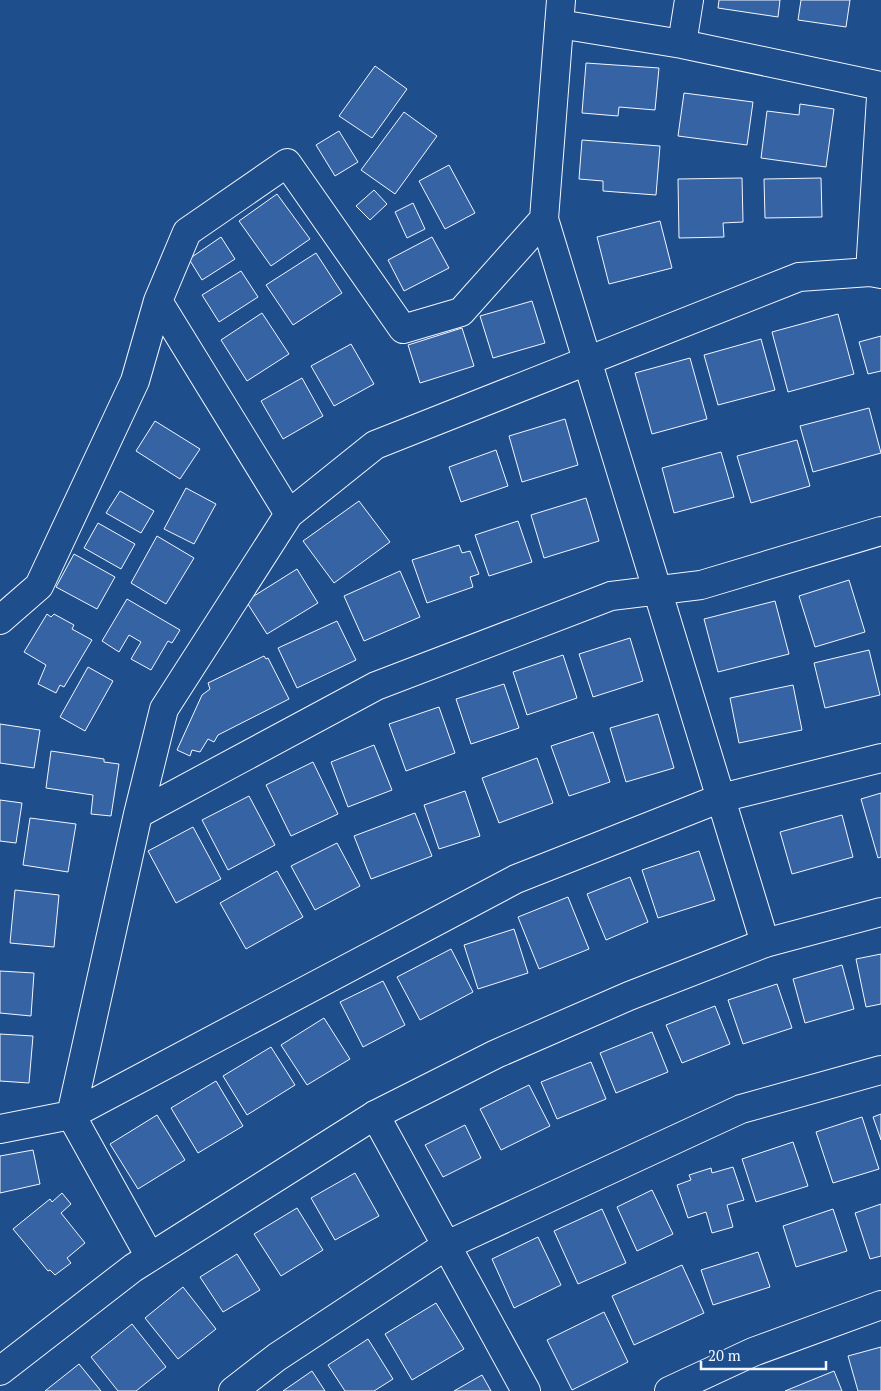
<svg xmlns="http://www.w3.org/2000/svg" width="881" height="1391" font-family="'PT Serif',serif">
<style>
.building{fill:#3563a3;stroke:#f2f6ff}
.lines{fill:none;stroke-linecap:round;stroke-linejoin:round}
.minor-casing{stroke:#f2f6ff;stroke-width:30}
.tertiary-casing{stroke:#f2f6ff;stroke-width:30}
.minor{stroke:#1f4e8c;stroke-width:28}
.tertiary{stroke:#1f4e8c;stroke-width:28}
</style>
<rect width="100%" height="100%" fill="#1f4e8c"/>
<path class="building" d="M 719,0 L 780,0 L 778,17 L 718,8 Z
M 801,0 L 850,0 L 846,27 L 798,20 Z
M 586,63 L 659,68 L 655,110 L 619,107 L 618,116 L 582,113 Z
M 375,66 L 407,89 L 372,138 L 339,116 Z
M 684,93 L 753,102 L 747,145 L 678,136 Z
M 800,104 L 834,109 L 826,167 L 761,158 L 767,111 L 799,115 Z
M 404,112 L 437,136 L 395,194 L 361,170 Z
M 339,131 L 358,162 L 335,176 L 316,145 Z
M 582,140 L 660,146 L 656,195 L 603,191 L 603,181 L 579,179 Z
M 449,165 L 475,213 L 445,229 L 419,181 Z
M 742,178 L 743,222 L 723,223 L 724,237 L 679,238 L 678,179 Z
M 821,178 L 822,217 L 765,218 L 764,179 Z
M 374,190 L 387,204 L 370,220 L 356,206 Z
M 277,194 L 310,239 L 271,266 L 239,221 Z
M 413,203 L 425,229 L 407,238 L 395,212 Z
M 660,221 L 672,268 L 609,284 L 597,237 Z
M 221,237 L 235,259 L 202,280 L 189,259 Z
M 432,237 L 449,268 L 404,291 L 388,260 Z
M 316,253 L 342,293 L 293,325 L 266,285 Z
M 241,271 L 258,297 L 219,322 L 202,295 Z
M 532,301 L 545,343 L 493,358 L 480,316 Z
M 262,313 L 289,354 L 247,381 L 221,340 Z
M 838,314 L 854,374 L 788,392 L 772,332 Z
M 462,328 L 474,366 L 420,383 L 408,345 Z
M 881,336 L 881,371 L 868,374 L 859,342 Z
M 761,339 L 775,390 L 718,405 L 704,355 Z
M 351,344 L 374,384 L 334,406 L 311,366 Z
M 690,358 L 707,419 L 652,434 L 635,373 Z
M 302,378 L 323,416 L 283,439 L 261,401 Z
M 869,408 L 881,453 L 813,472 L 800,426 Z
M 565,419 L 578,465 L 522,482 L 509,436 Z
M 155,421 L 200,449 L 180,479 L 136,451 Z
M 797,440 L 810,486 L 751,503 L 737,456 Z
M 496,450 L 508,486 L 461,502 L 449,467 Z
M 721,452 L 734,497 L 674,513 L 662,468 Z
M 186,488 L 216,504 L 194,544 L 164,529 Z
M 120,491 L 154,511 L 141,533 L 106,513 Z
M 586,498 L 599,541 L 544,558 L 531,515 Z
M 359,501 L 390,542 L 334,583 L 303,541 Z
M 518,521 L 532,562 L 489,576 L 475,535 Z
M 98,523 L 135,544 L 121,569 L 84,548 Z
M 157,536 L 194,558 L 166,604 L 131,583 Z
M 459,545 L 462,553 L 470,551 L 479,574 L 470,577 L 473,587 L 427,603 L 412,560 Z
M 74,554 L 115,577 L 97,609 L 56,587 Z
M 297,569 L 318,603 L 267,634 L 246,601 Z
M 400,571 L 420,617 L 364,641 L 344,596 Z
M 849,580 L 865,632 L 815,647 L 799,596 Z
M 127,599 L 180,630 L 172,643 L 168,641 L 151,670 L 131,659 L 141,642 L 129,635 L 119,652 L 102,641 Z
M 775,601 L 789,654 L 718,672 L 704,619 Z
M 47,614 L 51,617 L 54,614 L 74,625 L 72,629 L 92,640 L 64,687 L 60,685 L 56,693 L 38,684 L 46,665 L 24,652 Z
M 337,621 L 356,660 L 297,688 L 278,648 Z
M 630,638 L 643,681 L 593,697 L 579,654 Z
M 869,650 L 880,695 L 825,708 L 814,663 Z
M 563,655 L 577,698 L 527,715 L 513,672 Z
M 264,656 L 266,659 L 268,658 L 289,699 L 218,735 L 214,742 L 208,739 L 200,752 L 192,750 L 190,756 L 177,750 L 202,695 L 210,689 L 208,683 Z
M 88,667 L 113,681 L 85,731 L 60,717 Z
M 504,684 L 519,728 L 471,744 L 456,699 Z
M 793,685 L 802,730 L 739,743 L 730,698 Z
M 439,707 L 455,753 L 406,771 L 389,724 Z
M 658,714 L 674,768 L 626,782 L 610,728 Z
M 0,724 L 40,730 L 34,768 L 0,763 Z
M 593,732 L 610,782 L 569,796 L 551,746 Z
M 374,745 L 392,790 L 348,807 L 331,762 Z
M 51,751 L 104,759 L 104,762 L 119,764 L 111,816 L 91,814 L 93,795 L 46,788 Z
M 537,758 L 553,803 L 499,823 L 482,778 Z
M 313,762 L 338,814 L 291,836 L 266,785 Z
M 465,791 L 480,836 L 439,849 L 424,805 Z
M 881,793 L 881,857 L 878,858 L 861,799 Z
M 249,796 L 275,845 L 228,870 L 202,820 Z
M 0,800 L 22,803 L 16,843 L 0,841 Z
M 415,813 L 432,856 L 371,879 L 354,836 Z
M 842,815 L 853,857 L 792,874 L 780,832 Z
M 30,818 L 76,824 L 68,872 L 23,865 Z
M 193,827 L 221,879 L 176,903 L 148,851 Z
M 337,843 L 360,886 L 315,910 L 291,866 Z
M 699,851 L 715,900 L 658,918 L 642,870 Z
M 277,871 L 303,917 L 246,949 L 220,903 Z
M 630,877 L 648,922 L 606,940 L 587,894 Z
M 15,890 L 59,895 L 54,947 L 10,943 Z
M 568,897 L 589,949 L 539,969 L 518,917 Z
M 514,929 L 528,973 L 478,989 L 464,945 Z
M 451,949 L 473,992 L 420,1020 L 397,977 Z
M 881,954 L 881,1004 L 866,1007 L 856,959 Z
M 842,965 L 854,1009 L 805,1023 L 793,979 Z
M 0,971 L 34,973 L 31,1016 L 0,1013 Z
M 383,981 L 405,1025 L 363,1047 L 340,1002 Z
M 777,984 L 792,1028 L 743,1044 L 728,1000 Z
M 715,1006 L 730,1044 L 682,1063 L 666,1025 Z
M 324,1018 L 350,1059 L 307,1085 L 281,1045 Z
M 652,1032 L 668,1072 L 616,1093 L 600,1053 Z
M 0,1034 L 33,1036 L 29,1083 L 0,1081 Z
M 271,1047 L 295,1085 L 247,1115 L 223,1076 Z
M 591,1062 L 606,1099 L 557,1119 L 541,1082 Z
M 216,1081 L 243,1126 L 198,1153 L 171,1108 Z
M 529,1085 L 550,1126 L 501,1150 L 480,1109 Z
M 881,1114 L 881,1140 L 873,1117 Z
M 157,1115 L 185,1160 L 138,1189 L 110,1144 Z
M 862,1117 L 879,1169 L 833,1183 L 816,1132 Z
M 465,1125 L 481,1158 L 443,1177 L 425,1145 Z
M 793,1142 L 808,1186 L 756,1202 L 742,1159 Z
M 33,1150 L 40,1184 L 0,1193 L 0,1156 Z
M 733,1167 L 744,1200 L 727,1205 L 733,1227 L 712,1233 L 706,1212 L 688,1218 L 677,1185 L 691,1180 L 689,1175 L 711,1168 L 712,1173 Z
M 355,1173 L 379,1216 L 335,1240 L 311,1198 Z
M 652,1190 L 673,1234 L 637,1251 L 617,1207 Z
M 62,1193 L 71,1204 L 61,1213 L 85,1243 L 67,1258 L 71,1263 L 55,1275 L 50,1270 L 48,1271 L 13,1229 L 50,1199 L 52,1202 Z
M 881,1204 L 881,1256 L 870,1259 L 855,1213 Z
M 297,1208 L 323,1250 L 281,1276 L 254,1234 Z
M 602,1209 L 626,1263 L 578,1284 L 554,1231 Z
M 833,1209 L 847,1251 L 796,1267 L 783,1226 Z
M 538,1237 L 561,1285 L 514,1308 L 492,1259 Z
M 758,1252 L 770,1287 L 713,1305 L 701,1270 Z
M 237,1254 L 260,1290 L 223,1312 L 200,1277 Z
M 682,1265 L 704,1313 L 634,1345 L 612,1296 Z
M 183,1287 L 216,1329 L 178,1359 L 145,1318 Z
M 436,1303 L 464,1349 L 412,1380 L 385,1334 Z
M 604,1312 L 628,1362 L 572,1390 L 547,1340 Z
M 132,1324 L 166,1367 L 136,1391 L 118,1391 L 91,1357 Z
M 368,1339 L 393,1379 L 374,1391 L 345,1391 L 328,1365 Z
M 881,1347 L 881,1391 L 858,1391 L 848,1356 Z
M 79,1364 L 101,1391 L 45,1391 Z
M 312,1371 L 325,1391 L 283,1391 Z
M 834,1371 L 842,1391 L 785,1391 Z
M 482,1375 L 491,1391 L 454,1391 Z"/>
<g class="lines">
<g class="minor-casing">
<path id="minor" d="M 561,0 L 544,219 L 765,943
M 559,24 L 682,44 L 881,86
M 682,44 L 689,0
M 870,272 L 881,97
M 881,274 L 870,272 L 799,277 L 375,445 L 289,514 L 164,709 L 138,814 L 71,1115 L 516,879 L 721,798 L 881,758
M 158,301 L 289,514
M 0,620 L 39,586 L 135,381 L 158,301 L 187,232 L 287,163 L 403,329 L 461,312 L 544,219
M 138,814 L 376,686 L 611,596 L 701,585 L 881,531
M 375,1115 L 526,1391
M 0,1129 L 71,1115 L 150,1257
M 233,1391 L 277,1357 L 447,1245 L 741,1109 L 881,1070
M 669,1391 L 753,1352 L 881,1305"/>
</g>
<g class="tertiary-casing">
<path id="tertiary" d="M 0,1371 L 133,1268 L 375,1115 L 496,1054 L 629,996 L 765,943 L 881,912"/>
</g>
<use href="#minor" class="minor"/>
<use href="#tertiary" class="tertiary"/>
</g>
<path d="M701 1361v8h125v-8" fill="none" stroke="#f2f6ff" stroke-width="2.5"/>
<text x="708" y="1361" font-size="15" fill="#f2f6ff" stroke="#1f4e8c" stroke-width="4" paint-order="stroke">20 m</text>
</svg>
